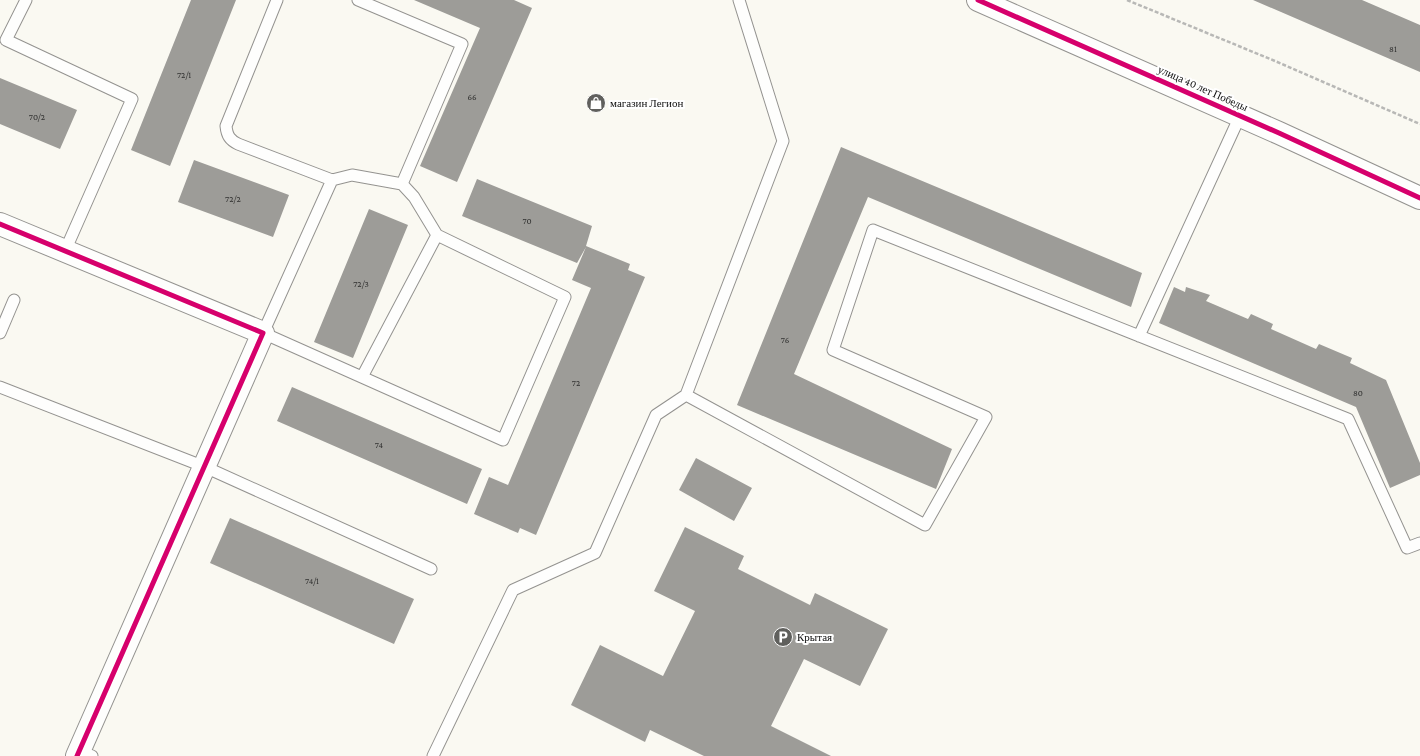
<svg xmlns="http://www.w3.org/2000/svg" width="1420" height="756" font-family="'Crimson Pro',serif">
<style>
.building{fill:#9d9c98}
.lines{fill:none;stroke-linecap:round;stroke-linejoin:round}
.service-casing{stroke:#949390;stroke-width:13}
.minor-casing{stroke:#949390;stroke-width:24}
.path{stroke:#b8b8b6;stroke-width:2.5;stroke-dasharray:4 2;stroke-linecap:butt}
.service{stroke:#fefefd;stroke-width:11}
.minor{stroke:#fefefd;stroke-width:22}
.cycleway-casing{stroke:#fff;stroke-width:8}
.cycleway{stroke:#d6006c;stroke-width:5}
.labels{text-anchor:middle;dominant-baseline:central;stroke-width:4;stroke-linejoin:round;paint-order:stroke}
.number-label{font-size:9px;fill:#313130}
.street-label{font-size:11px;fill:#0d0d0d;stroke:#fff}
.poi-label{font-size:11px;fill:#0d0d0d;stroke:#fff;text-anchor:start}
</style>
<rect width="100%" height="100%" fill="#faf9f2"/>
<path class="building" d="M 191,0 L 236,0 L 170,166 L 131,150 Z
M 414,0 L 514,0 L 532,8 L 457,182 L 420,166 L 480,28 Z
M 1253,0 L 1362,0 L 1420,25 L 1420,72 Z
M 0,78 L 77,110 L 60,149 L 0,124 Z
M 841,147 L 1142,273 L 1131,307 L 868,197 L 794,374 L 952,449 L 936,489 L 737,405 Z
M 194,160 L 289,195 L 273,237 L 178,202 Z
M 477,179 L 592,226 L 586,246 L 630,264 L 628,270 L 645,277 L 536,535 L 520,528 L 518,533 L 474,514 L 489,477 L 508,485 L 591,288 L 572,280 L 586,247 L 577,263 L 462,216 Z
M 369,209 L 408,225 L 353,358 L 314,342 Z
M 1174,287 L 1185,292 L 1186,287 L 1210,295 L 1206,301 L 1248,319 L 1251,314 L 1273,324 L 1271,329 L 1316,349 L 1319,344 L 1352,358 L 1350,363 L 1386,380 L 1420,463 L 1420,475 L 1390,488 L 1356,407 L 1159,323 Z
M 292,387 L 482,469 L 467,504 L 277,421 Z
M 696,458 L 752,488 L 734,521 L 679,490 Z
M 230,518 L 414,599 L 394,644 L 210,563 Z
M 685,527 L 744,556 L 738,569 L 810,605 L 815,593 L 888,629 L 860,686 L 804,659 L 771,726 L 831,756 L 704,756 L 650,730 L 645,742 L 571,705 L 600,645 L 663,676 L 695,611 L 654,591 Z"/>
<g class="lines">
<g class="service-casing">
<path id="service" d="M 26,0 L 6,40 L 132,99 L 65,251
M 277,0 L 226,126 C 227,136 230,140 238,144 L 332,180
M 358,0 L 462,44 L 402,184 L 352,175 L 332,180 L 263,333 L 503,440 L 565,297 L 437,235 L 414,197 L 402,184
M 739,0 L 783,141 L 686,395 L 925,525 L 986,417 L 833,350 L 873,230 L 1348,419 L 1407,548 L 1420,543
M 0,333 L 14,300
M 1139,336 L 1240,116
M 362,377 L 437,235
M 0,387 L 205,467 L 431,569
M 79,751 L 92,756
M 433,756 L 513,590 L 595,553 L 656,415 L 686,395"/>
</g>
<g class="minor-casing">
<path id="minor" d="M 978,0 L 1279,133 L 1420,198
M 0,224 L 263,333 L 77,756"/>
</g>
<path class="path" d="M 1127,0 L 1275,61 L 1420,124"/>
<use href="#service" class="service"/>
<use href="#minor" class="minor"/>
<g class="cycleway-casing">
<path id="cycleway" d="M 978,0 L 1279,133 L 1420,198
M 0,224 L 263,333 L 77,756"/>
</g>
<use href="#cycleway" class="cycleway"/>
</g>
<defs>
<g id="shop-disc" transform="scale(1)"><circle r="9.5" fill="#60605d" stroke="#fff"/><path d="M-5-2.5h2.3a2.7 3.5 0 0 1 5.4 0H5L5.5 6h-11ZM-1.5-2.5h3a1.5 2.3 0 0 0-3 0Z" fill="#fff"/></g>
<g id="parking-disc" transform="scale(1)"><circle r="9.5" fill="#60605d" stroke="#fff"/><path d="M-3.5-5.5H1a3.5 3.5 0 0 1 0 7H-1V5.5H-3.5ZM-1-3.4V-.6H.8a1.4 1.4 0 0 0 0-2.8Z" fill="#fff"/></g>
</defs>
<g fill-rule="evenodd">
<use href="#shop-disc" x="596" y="103"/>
<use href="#parking-disc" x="783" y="637"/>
</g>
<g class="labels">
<g class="number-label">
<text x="1393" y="49">81</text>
<text x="184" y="75">72/1</text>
<text x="472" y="97">66</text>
<text x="37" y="117">70/2</text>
<text x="233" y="199">72/2</text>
<text x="527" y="221">70</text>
<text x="361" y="284">72/3</text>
<text x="785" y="340">76</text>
<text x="576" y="383">72</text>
<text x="1358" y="393">80</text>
<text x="379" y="445">74</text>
<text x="312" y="581">74/1</text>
</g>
<g class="street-label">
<text transform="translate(1203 88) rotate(24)">улица 40 лет Победы</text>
</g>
<g class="poi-label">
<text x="610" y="103">магазин Легион</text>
<text x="797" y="637">Крытая</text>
</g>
</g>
</svg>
